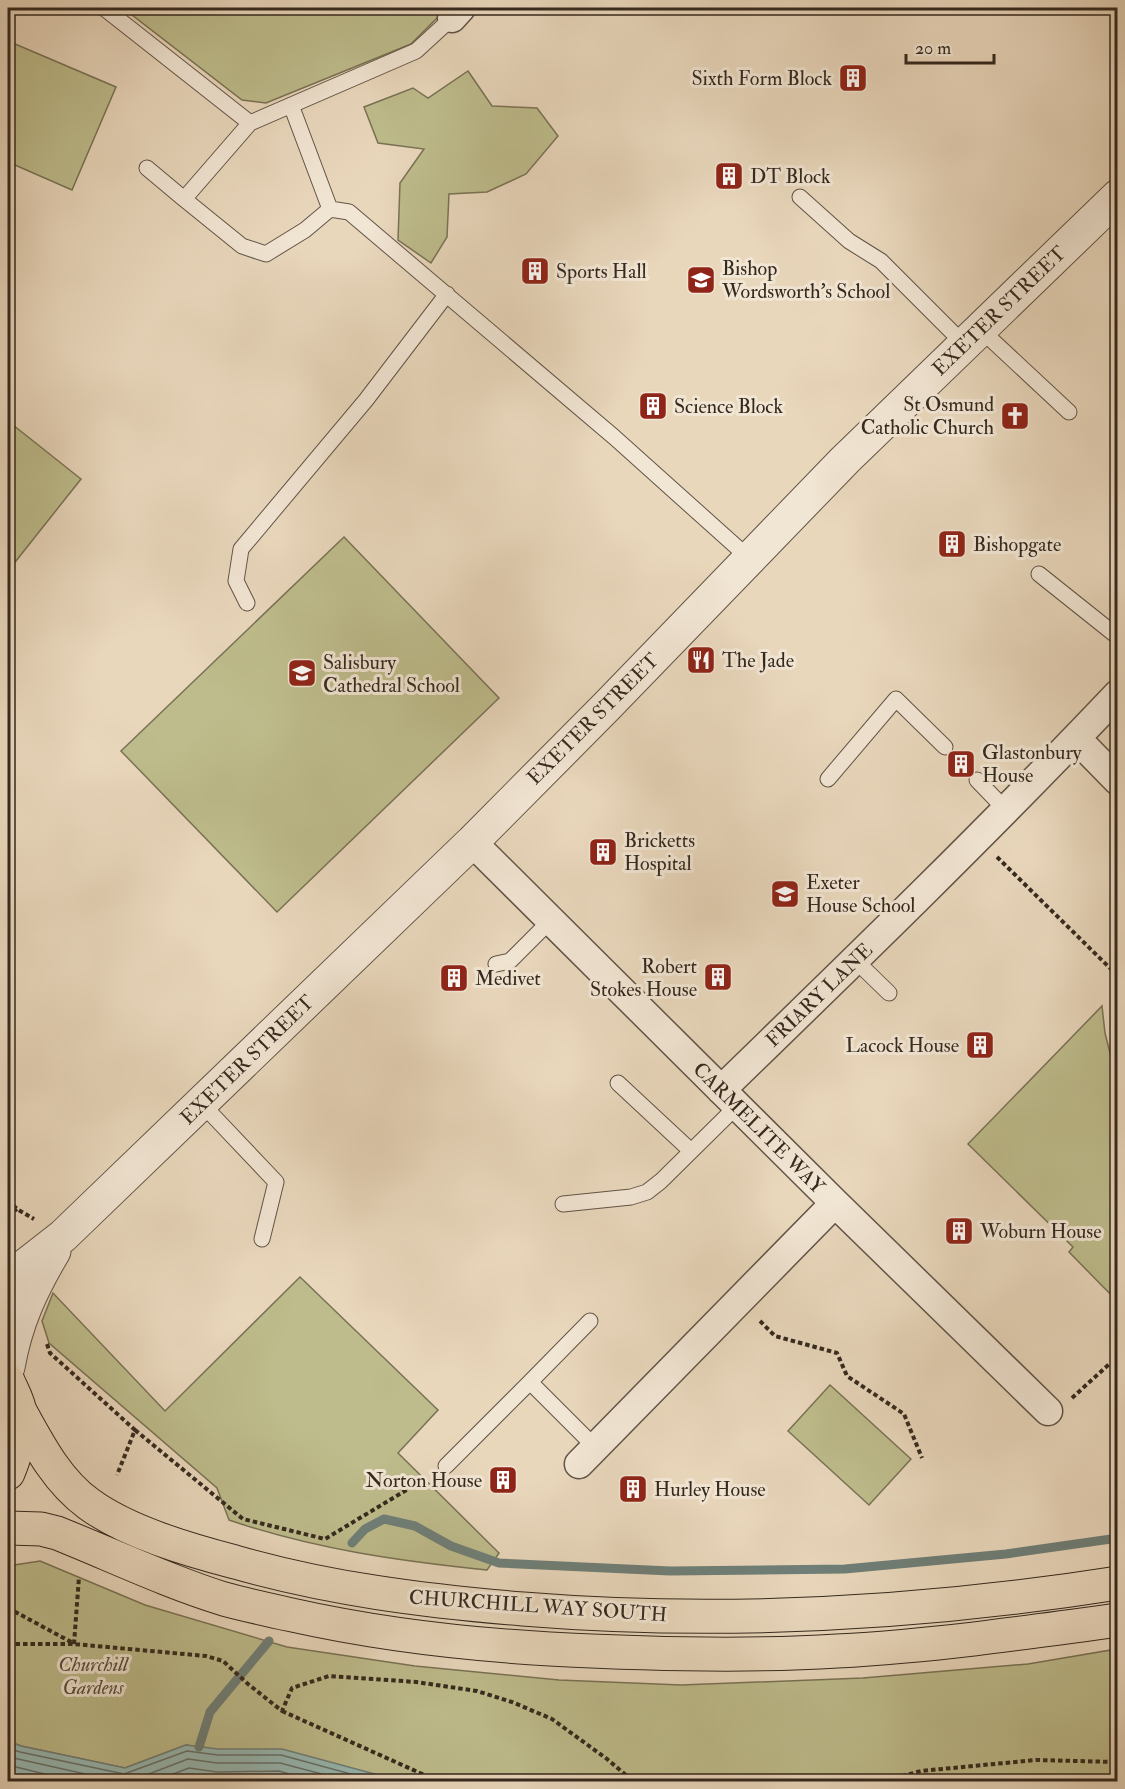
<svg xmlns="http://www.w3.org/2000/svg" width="1125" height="1789" font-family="'IM FELL Double Pica',serif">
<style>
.green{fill:#bebc8c;stroke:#797255;stroke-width:1.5}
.water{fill:#97b9b4;stroke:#6f7f78;stroke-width:1.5}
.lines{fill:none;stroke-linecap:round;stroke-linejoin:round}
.shore{stroke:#667169;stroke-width:1.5}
.stream{stroke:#6f7f78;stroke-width:9}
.service-casing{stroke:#615446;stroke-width:17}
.minor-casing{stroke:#615446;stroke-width:31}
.tertiary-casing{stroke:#615446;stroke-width:35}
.trunk-casing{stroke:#34291e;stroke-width:35}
.path{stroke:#34291e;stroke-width:4;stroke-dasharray:4.5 3;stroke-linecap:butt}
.service{stroke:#f1e5d3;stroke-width:15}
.minor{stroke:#f1e5d3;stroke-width:28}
.tertiary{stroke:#f1e5d3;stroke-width:33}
.trunk{stroke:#e9d7bc;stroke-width:33}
.labels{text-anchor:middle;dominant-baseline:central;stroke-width:6;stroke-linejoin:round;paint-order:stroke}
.poi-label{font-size:20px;fill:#34291e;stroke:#f1e5d3;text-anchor:start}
.street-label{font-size:20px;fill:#34291e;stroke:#f1e5d3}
.park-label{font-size:20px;font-style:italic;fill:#564e3a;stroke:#f1e5d3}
</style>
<rect width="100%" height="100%" fill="#e9d7bc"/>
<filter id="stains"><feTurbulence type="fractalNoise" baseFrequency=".00333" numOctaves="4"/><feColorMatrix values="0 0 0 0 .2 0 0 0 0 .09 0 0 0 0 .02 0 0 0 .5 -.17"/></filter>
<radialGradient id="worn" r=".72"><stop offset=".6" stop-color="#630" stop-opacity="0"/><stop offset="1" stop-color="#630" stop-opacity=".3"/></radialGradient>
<path class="green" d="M 123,8 L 441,8 L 444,11 L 411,44 L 266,103 L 242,100 Z
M 8,41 L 116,87 L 72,190 L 8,162 Z
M 468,71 L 492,106 L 537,108 L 558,136 L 526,174 L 487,192 L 449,194 L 447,237 L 431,263 L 398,240 L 400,183 L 424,149 L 378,143 L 364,107 L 413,88 L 428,98 Z
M 8,421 L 81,479 L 8,571 Z
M 344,537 L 499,698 L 277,912 L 121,751 Z
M 1102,1006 L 1105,1033 L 1111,1057 L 1117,1068 L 1118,1139 L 1115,1164 L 1118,1183 L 1117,1301 L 1069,1252 L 1073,1247 L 968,1144 Z
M 300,1277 L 438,1410 L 398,1453 L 499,1553 L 487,1570 C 399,1561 314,1549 229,1520 L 217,1488 L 49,1343 L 42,1321 L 53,1293 L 165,1411 Z
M 830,1385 L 911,1459 L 869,1505 L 788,1431 Z
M 40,1561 L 145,1605 L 287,1647 L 415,1666 L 559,1680 L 681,1685 L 863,1678 L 1028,1664 L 1117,1649 L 1117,1781 L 396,1782 L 382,1776 L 186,1745 L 125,1768 L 21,1746 L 8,1741 L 8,1566 Z"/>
<path class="water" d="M 8,1741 L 21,1746 L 125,1768 L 186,1745 L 218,1749 L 282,1749 L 382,1776 L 396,1781 L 8,1781 Z"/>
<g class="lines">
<path class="shore" d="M 8,1748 L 20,1752 L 124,1774 L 187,1751 L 218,1755 L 281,1755 L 380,1782
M 8,1756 L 18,1759 L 121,1782
M 8,1765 L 77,1782
M 128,1782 L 188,1759 L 217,1763 L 280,1763 L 352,1782
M 152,1782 L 189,1768 L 217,1772 L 279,1771 L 316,1782"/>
<path class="stream" d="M 352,1543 L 365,1529 L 384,1519 L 415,1526 L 451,1546 L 499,1563 L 670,1571 L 845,1569 L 1006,1554 L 1118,1538
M 199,1747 L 210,1712 L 269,1641"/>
<g class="service-casing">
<path id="service" d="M 104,8 L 250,123 L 416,51 L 452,18
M 250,123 L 184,199 L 242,246 L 266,254 L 305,230 L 330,209 L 291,105
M 147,168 L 184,199
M 800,197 L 849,241 L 881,261 L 965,345
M 330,209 L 349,212 L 614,437 L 750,559
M 980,329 L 1069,412
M 1039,574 L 1118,637
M 247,603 L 236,581 L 241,549 L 366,400 L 447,294
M 828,779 L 896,699 L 945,747
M 977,780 L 1005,809
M 855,960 L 889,993
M 496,964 L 510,961 L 550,921
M 618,1083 L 691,1151
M 202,1104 L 276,1182 L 262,1239
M 563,1204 L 631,1197 L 647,1192 L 661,1181 L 737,1106
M 530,1382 L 590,1321
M 446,1466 L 530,1382 L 595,1447"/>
</g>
<g class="minor-casing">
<path id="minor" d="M 452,18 L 461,8
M 1076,738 L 1118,781
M 472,842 L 835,1203 L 1048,1411
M 721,1090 C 855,960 989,830 1118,694
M 579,1464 L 835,1203"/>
</g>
<g class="tertiary-casing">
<path id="tertiary" d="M 8,1279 L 63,1236 L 472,842 L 607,706 L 845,460 L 1118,196
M 8,1367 C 16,1322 31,1290 54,1251"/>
</g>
<g class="trunk-casing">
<path id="trunk" d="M 8,1381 C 12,1391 19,1402 20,1413 C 22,1433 16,1454 8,1473
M 20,1411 C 38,1444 57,1481 89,1504 C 127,1532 189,1550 235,1562 C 329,1589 425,1601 523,1609 C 721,1625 921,1614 1118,1583
M 8,1528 L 41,1529 L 57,1533 C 112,1555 166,1581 224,1599 C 246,1605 269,1610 292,1615 C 377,1634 463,1644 550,1649 C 645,1654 742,1657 837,1651 C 931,1646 1024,1633 1118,1620"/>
</g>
<path class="path" d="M 997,857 L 1118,976
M 8,1200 L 17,1209 L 34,1219
M 8,1215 L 17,1209
M 760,1321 L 775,1336 L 837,1353 L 847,1376 L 904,1414 L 922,1458
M 47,1344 L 50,1353 L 135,1430 L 117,1475
M 1072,1398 L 1118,1356
M 135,1430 L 243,1519 L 325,1539 L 428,1477
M 8,1608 L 73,1643
M 8,1644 L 74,1644 L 206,1656 L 223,1661 L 248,1684 L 282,1711 L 292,1688 L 329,1676 L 416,1682 L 477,1691 L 512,1702 L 552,1719 L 607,1759 L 634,1782
M 74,1644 L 79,1577
M 282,1711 L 440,1782
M 880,1782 L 921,1771 L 1036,1760 L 1118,1762"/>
<use href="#service" class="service"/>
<use href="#minor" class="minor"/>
<use href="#tertiary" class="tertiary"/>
<use href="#trunk" class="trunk"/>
</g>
<defs>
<g id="building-square" transform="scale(1.5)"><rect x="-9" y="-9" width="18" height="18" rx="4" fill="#8f2418" stroke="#f1e5d3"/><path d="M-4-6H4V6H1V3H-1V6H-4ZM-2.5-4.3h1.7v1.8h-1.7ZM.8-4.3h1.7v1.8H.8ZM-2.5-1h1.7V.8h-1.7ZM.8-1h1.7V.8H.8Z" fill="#fff"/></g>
<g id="school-square" transform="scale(1.5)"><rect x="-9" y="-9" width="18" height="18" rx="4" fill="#8f2418" stroke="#f1e5d3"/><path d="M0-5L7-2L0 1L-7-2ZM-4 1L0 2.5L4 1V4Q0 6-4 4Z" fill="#fff"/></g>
<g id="church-square" transform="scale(1.5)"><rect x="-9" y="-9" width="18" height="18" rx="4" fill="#8f2418" stroke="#f1e5d3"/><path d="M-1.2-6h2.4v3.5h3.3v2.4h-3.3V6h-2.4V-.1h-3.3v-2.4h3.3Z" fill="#fff"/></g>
<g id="restaurant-square" transform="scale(1.5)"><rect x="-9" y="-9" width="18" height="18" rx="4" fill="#8f2418" stroke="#f1e5d3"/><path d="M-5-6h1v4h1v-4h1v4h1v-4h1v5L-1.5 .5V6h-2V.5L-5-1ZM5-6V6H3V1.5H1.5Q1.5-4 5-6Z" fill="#fff"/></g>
</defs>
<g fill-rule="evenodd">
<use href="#building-square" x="853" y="78"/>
<use href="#building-square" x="729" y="176"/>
<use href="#building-square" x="535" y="271"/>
<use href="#school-square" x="701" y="280"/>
<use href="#building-square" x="653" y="406"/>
<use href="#church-square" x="1015" y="416"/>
<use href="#building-square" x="952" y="544"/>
<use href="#restaurant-square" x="701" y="660"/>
<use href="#school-square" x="302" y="673"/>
<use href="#building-square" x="961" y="764"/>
<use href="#building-square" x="603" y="852"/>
<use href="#school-square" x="785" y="894"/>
<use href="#building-square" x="718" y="977"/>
<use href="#building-square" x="454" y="978"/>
<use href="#building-square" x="980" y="1045"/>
<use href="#building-square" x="959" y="1231"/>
<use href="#building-square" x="503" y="1480"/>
<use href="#building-square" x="633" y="1489"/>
</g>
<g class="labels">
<g class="poi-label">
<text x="832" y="78" text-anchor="end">Sixth Form Block</text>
<text x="750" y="176">DT Block</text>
<text x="722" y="268">Bishop<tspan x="722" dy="23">Wordsworth's School</tspan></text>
<text x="556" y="271">Sports Hall</text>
<text x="994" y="404" text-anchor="end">St Osmund<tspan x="994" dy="23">Catholic Church</tspan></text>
<text x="674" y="406">Science Block</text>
<text x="973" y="544">Bishopgate</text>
<text x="722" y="660">The Jade</text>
<text x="323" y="662">Salisbury<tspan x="323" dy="23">Cathedral School</tspan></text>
<text x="982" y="752">Glastonbury<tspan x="982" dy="23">House</tspan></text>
<text x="624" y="840">Bricketts<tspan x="624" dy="23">Hospital</tspan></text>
<text x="806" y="882">Exeter<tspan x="806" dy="23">House School</tspan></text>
<text x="697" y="966" text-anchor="end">Robert<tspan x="697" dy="23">Stokes House</tspan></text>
<text x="475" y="978">Medivet</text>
<text x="959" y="1045" text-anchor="end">Lacock House</text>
<text x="980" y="1231">Woburn House</text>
<text x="482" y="1480" text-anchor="end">Norton House</text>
<text x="654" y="1489">Hurley House</text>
</g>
<g class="street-label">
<text transform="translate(999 311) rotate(-44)">EXETER STREET</text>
<text transform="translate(593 719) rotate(-45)">EXETER STREET</text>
<text transform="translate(819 995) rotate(-44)">FRIARY LANE</text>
<text transform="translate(247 1060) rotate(-44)">EXETER STREET</text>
<text transform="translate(759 1128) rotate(45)">CARMELITE WAY</text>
<text transform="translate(538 1606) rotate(4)">CHURCHILL WAY SOUTH</text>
</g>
<g class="park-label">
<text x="93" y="1664">Churchill<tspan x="93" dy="23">Gardens</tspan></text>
</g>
</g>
<rect width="1125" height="1789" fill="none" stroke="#e9d7bc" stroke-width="30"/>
<rect x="9" y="9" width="1107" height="1771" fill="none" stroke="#34291e" stroke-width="3"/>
<rect x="15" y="15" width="1095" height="1759" fill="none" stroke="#34291e" stroke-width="1.5"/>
<path d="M906 54v9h88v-9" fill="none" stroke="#34291e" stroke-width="3"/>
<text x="915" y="54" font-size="18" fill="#34291e" stroke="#f1e5d3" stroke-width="4.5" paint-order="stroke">20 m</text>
<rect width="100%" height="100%" filter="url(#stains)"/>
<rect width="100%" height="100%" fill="url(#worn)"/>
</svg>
